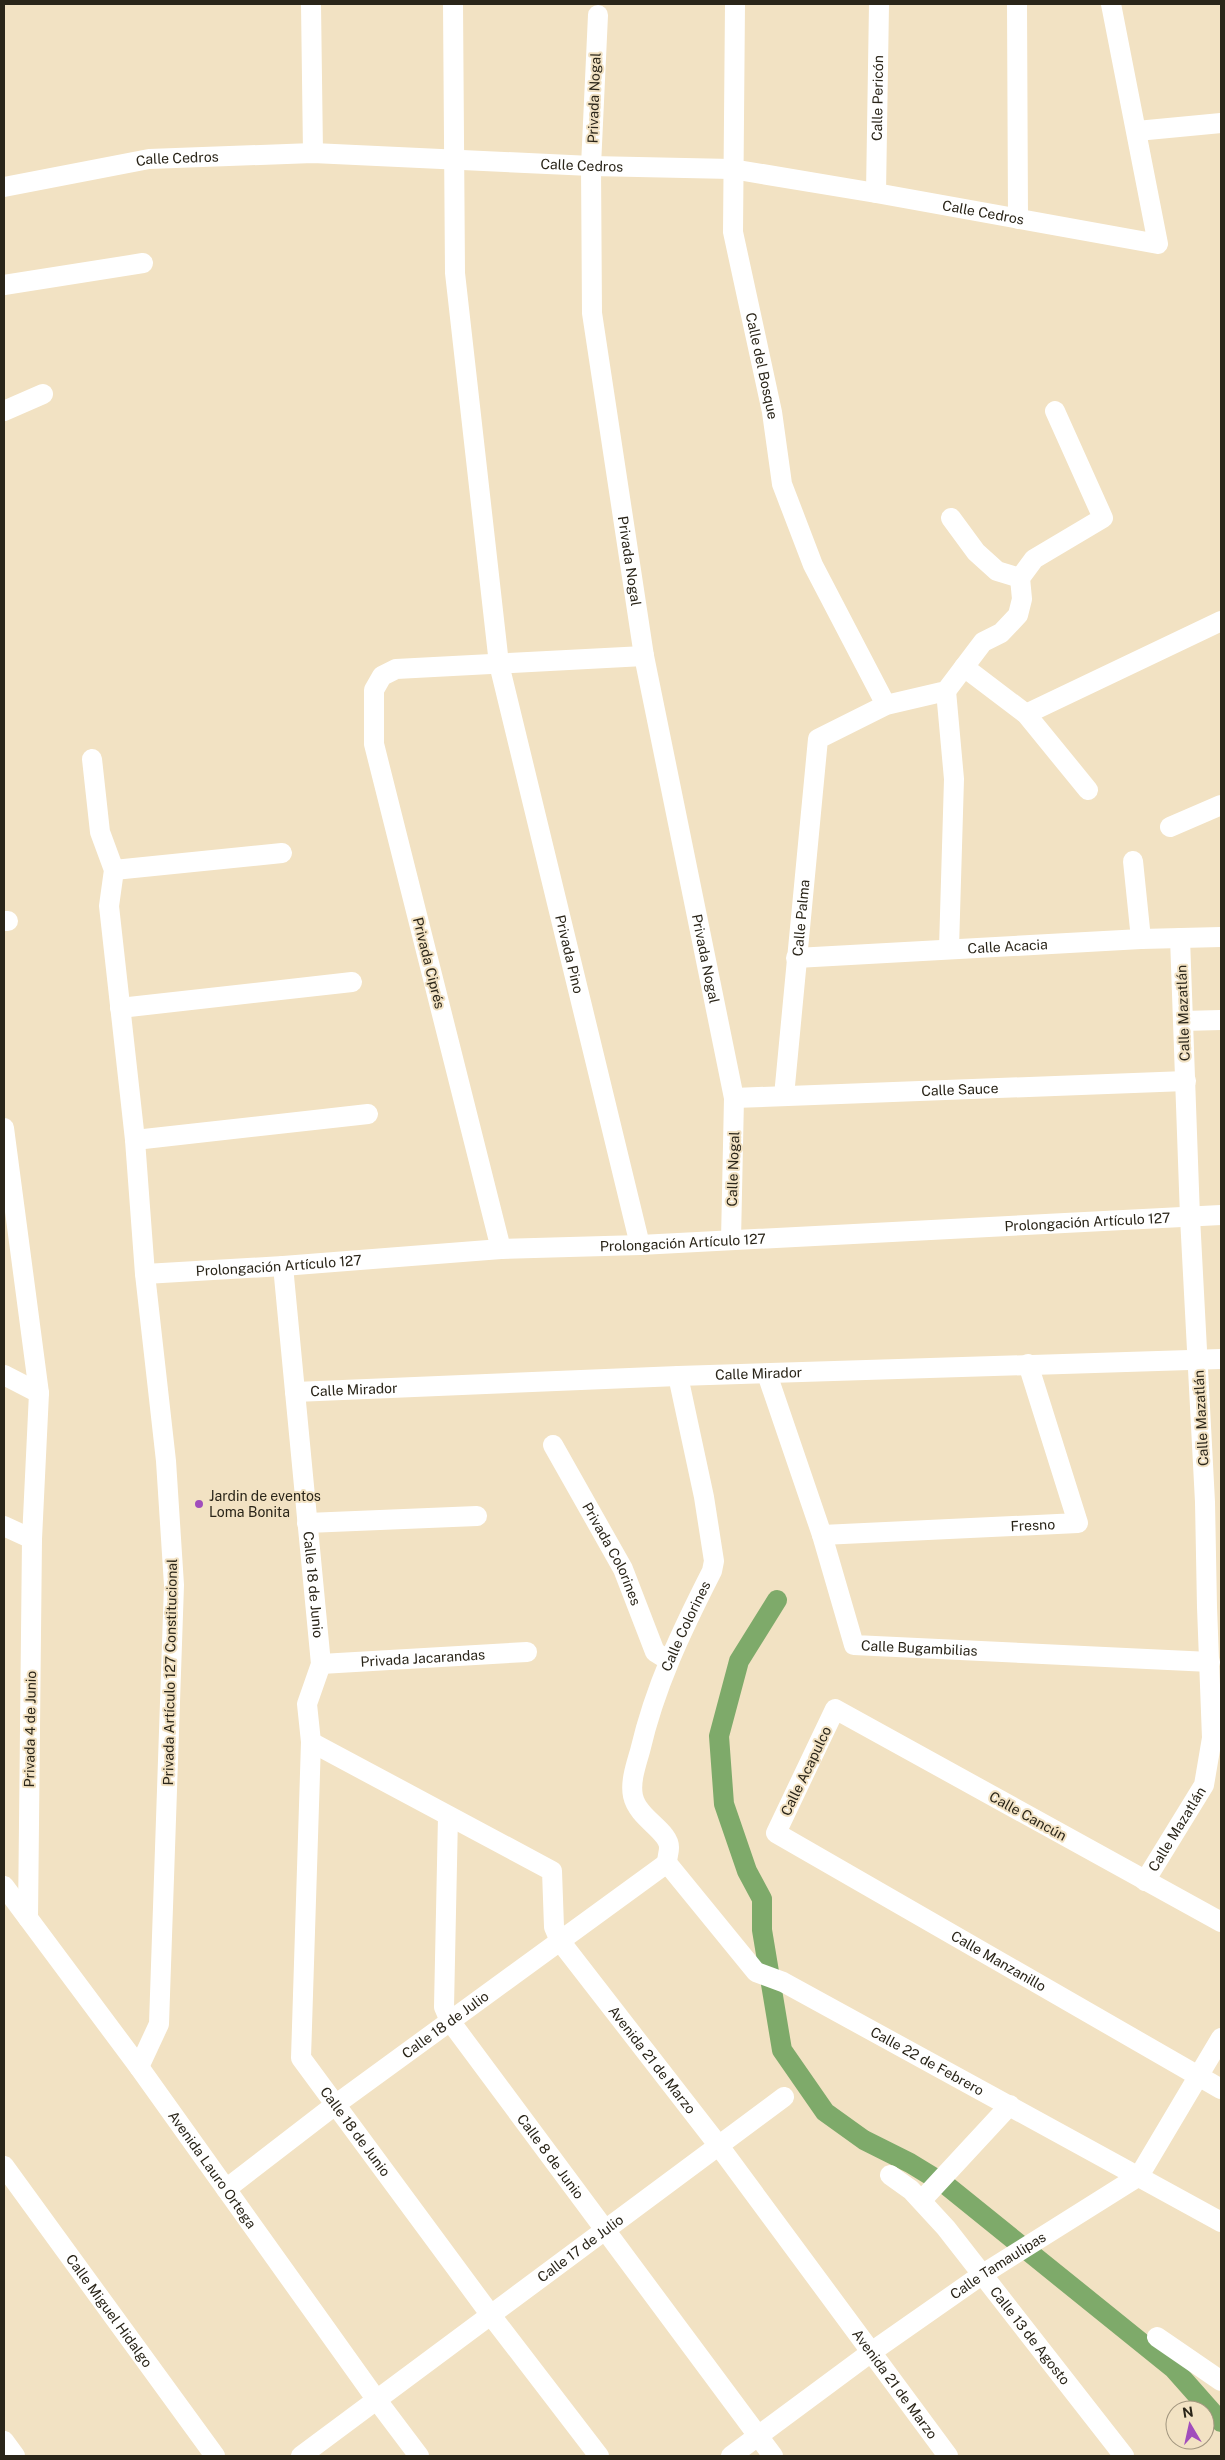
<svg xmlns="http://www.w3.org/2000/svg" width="1225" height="2460" font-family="'Public Sans',sans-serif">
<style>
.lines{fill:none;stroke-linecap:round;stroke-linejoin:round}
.canal{stroke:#7eaa6a;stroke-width:20}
.minor{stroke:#fff;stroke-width:20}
.poi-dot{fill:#a14dbc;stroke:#f2e2c3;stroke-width:2}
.labels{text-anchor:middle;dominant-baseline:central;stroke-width:4;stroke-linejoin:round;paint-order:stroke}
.street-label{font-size:14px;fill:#2a2519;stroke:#f2e2c3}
.poi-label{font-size:14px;fill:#2a2519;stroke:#f2e2c3;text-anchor:start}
</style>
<rect width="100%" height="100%" fill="#f2e2c3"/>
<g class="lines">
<path class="canal" d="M 777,1600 L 739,1661 L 719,1736 L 724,1804 L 747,1871 L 762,1899 L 762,1930 L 782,2050 L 825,2112 L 864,2140 L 910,2163 L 946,2185 L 1174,2369 L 1221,2422"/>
<g class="minor">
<path d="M 311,4 L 313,153"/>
<path id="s1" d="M 453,4 L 455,273 L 499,664 L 640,1245"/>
<path id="s2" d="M 735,4 L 733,232 L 772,412 L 782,484 L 813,565 L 886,705"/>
<path d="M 1017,4 L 1018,219"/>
<path id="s3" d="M 598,15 L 591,166 L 592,313 L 644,656 L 734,1098 L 731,1240"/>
<path d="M 1137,131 L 1221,123"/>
<path id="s4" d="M 4,187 L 149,159 L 313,153 L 591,166 L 732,169 L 876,193 L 1158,244 L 1111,4"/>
<path id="s5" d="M 876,193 L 879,4"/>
<path d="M 4,285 L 143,263"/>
<path d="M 4,411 L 43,394"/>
<path d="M 951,518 L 976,552 L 997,571 L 1020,578"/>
<path d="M 964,667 L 1026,714 L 1088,790"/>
<path d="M 946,691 L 954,779 L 949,948"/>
<path d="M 1026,714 L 1221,621"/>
<path d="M 92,759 L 100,832 L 114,870 L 109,906 L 135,1140 L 145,1274 L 166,1461 L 174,1585 L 159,2024 L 139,2067"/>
<path d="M 1170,827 L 1221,805"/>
<path d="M 1133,861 L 1141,939"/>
<path d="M 114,870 L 282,853"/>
<path d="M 4,921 L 8,921"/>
<path id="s6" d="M 796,958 L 1141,939 L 1221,937"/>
<path d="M 120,1008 L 352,982"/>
<path d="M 1183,1021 L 1221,1020"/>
<path id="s7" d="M 784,1096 L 818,739 L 886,705 L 946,691 L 983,642 L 1001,633 L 1018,615 L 1022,599 L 1020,578 L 1034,559 L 1103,518 L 1055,411"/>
<path id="s8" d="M 734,1098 L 1186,1081"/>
<path d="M 4,1128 L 39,1393 L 32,1539 L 28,1918"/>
<path d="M 135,1140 L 368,1114"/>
<path d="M 501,1249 L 374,744 L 374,690 L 382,676 L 396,669 L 644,656"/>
<path id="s9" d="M 283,1266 L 321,1664 L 307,1704 L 311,1742 L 301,2058 L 490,2314 L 599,2456"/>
<path id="s10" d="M 145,1274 L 283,1266 L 501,1249 L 640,1245 L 1221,1215"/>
<path id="s11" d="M 767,1374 L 822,1535 L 854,1645 L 1210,1662"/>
<path d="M 4,1375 L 39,1393"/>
<path id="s12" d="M 295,1392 L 678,1376 L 1221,1359"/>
<path id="s13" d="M 553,1445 L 623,1569 L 655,1652 L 668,1660"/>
<path d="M 307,1523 L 477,1516"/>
<path d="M 4,1526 L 32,1539"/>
<path id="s14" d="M 822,1535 L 1078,1523 L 1028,1364"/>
<path id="s15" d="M 321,1664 L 527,1652"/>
<path id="s16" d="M 311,1742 L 552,1871 L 554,1927 L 560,1941 L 719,2146 L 948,2456"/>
<path id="s17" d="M 448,1816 L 444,2007 L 450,2021 L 773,2456"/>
<path id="s18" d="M 667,1863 L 756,1972 L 783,1982 L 1221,2222"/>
<path id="s19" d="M 667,1863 C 667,1858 669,1852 669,1848 C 670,1831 638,1819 633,1796 C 630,1782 636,1765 640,1751 C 655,1686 682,1630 712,1571 L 714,1561 L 704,1497 L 678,1376"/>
<path id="s20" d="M 1145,1881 L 1204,1785 L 1212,1738 L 1207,1607 L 1205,1502 L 1190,1217 L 1180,938"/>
<path id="s21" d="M 4,1886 L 139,2067 L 376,2399 L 419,2456"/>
<path id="s22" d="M 1221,1922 L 835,1709 L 776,1833 L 1221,2089"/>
<path id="s23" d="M 4,2166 L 215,2456"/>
<path id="s24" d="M 890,2175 L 911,2190 L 946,2228 L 1124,2456"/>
<path id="s25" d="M 226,2189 L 335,2105 L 667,1863"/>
<path d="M 922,2200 L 1010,2105"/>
<path d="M 1157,2337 L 1221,2381"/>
<path d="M 4,2441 L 15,2456"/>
<path id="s26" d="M 301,2456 L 784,2097"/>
<path id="s27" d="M 731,2456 L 870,2353 L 983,2274 L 1139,2176 L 1221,2038"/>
</g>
</g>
<circle class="poi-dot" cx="199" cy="1504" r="5"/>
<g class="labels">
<g class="street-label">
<text transform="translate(594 98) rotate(-88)">Privada Nogal</text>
<text stroke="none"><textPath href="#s5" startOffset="95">Calle Pericón</textPath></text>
<text stroke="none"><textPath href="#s4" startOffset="176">Calle Cedros</textPath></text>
<text stroke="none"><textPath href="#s4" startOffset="581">Calle Cedros</textPath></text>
<text stroke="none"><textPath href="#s4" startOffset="986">Calle Cedros</textPath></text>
<text stroke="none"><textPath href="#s2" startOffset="365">Calle del Bosque</textPath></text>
<text stroke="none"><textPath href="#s3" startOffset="549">Privada Nogal</textPath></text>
<text stroke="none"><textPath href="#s7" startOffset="179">Calle Palma</textPath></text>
<text stroke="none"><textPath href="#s6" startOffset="212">Calle Acacia</textPath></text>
<text stroke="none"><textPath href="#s1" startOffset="961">Privada Pino</textPath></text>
<text stroke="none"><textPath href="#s3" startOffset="954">Privada Nogal</textPath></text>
<text transform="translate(429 963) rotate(76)">Privada Ciprés</text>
<text transform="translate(1183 1013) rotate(-92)">Calle Mazatlán</text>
<text stroke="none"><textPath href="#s8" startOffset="226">Calle Sauce</textPath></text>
<text transform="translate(733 1169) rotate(-88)">Calle Nogal</text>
<text stroke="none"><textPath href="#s10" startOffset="944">Prolongación Artículo 127</textPath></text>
<text stroke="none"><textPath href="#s10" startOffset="539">Prolongación Artículo 127</textPath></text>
<text stroke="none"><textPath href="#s10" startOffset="134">Prolongación Artículo 127</textPath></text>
<text stroke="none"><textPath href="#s12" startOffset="464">Calle Mirador</textPath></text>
<text stroke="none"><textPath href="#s12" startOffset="59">Calle Mirador</textPath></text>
<text transform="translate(1201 1418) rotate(-93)">Calle Mazatlán</text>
<text stroke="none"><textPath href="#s14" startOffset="211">Fresno</textPath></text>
<text stroke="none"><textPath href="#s13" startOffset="124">Privada Colorines</textPath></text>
<text stroke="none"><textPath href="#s9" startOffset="320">Calle 18 de Junio</textPath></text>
<text stroke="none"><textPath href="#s19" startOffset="259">Calle Colorines</textPath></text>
<text stroke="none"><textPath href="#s11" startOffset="350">Calle Bugambilias</textPath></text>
<text stroke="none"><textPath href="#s15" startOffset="102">Privada Jacarandas</textPath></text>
<text transform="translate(170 1672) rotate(-89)">Privada Artículo 127 Constitucional</text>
<text transform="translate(30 1729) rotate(-89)">Privada 4 de Junio</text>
<text transform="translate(806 1771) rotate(-64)">Calle Acapulco</text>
<text transform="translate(1028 1816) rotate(29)">Calle Cancún</text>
<text stroke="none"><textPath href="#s20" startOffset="61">Calle Mazatlán</textPath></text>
<text stroke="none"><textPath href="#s22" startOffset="835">Calle Manzanillo</textPath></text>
<text stroke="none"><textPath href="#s25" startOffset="274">Calle 18 de Julio</textPath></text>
<text stroke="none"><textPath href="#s16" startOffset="495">Avenida 21 de Marzo</textPath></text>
<text stroke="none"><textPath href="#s18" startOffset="334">Calle 22 de Febrero</textPath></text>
<text stroke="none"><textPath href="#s9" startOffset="888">Calle 18 de Junio</textPath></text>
<text stroke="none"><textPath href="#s17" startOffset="375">Calle 8 de Junio</textPath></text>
<text stroke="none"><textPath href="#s21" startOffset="352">Avenida Lauro Ortega</textPath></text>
<text stroke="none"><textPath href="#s26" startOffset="348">Calle 17 de Julio</textPath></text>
<text stroke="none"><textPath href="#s27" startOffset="328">Calle Tamaulipas</textPath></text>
<text stroke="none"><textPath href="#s23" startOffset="179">Calle Miguel Hidalgo</textPath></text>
<text stroke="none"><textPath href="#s24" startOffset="214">Calle 13 de Agosto</textPath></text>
<text stroke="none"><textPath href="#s16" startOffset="900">Avenida 21 de Marzo</textPath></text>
</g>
<g class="poi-label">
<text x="209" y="1496">Jardin de eventos<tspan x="209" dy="16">Loma Bonita</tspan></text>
</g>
</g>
<rect width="1225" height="2460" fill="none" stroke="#2a2519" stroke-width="10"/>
<g transform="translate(1190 2425) rotate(351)"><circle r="24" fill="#f2e2c3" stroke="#a2967f"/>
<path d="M0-4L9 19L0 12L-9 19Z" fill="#a14dbc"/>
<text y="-8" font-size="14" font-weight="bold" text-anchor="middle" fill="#2a2519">N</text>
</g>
</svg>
